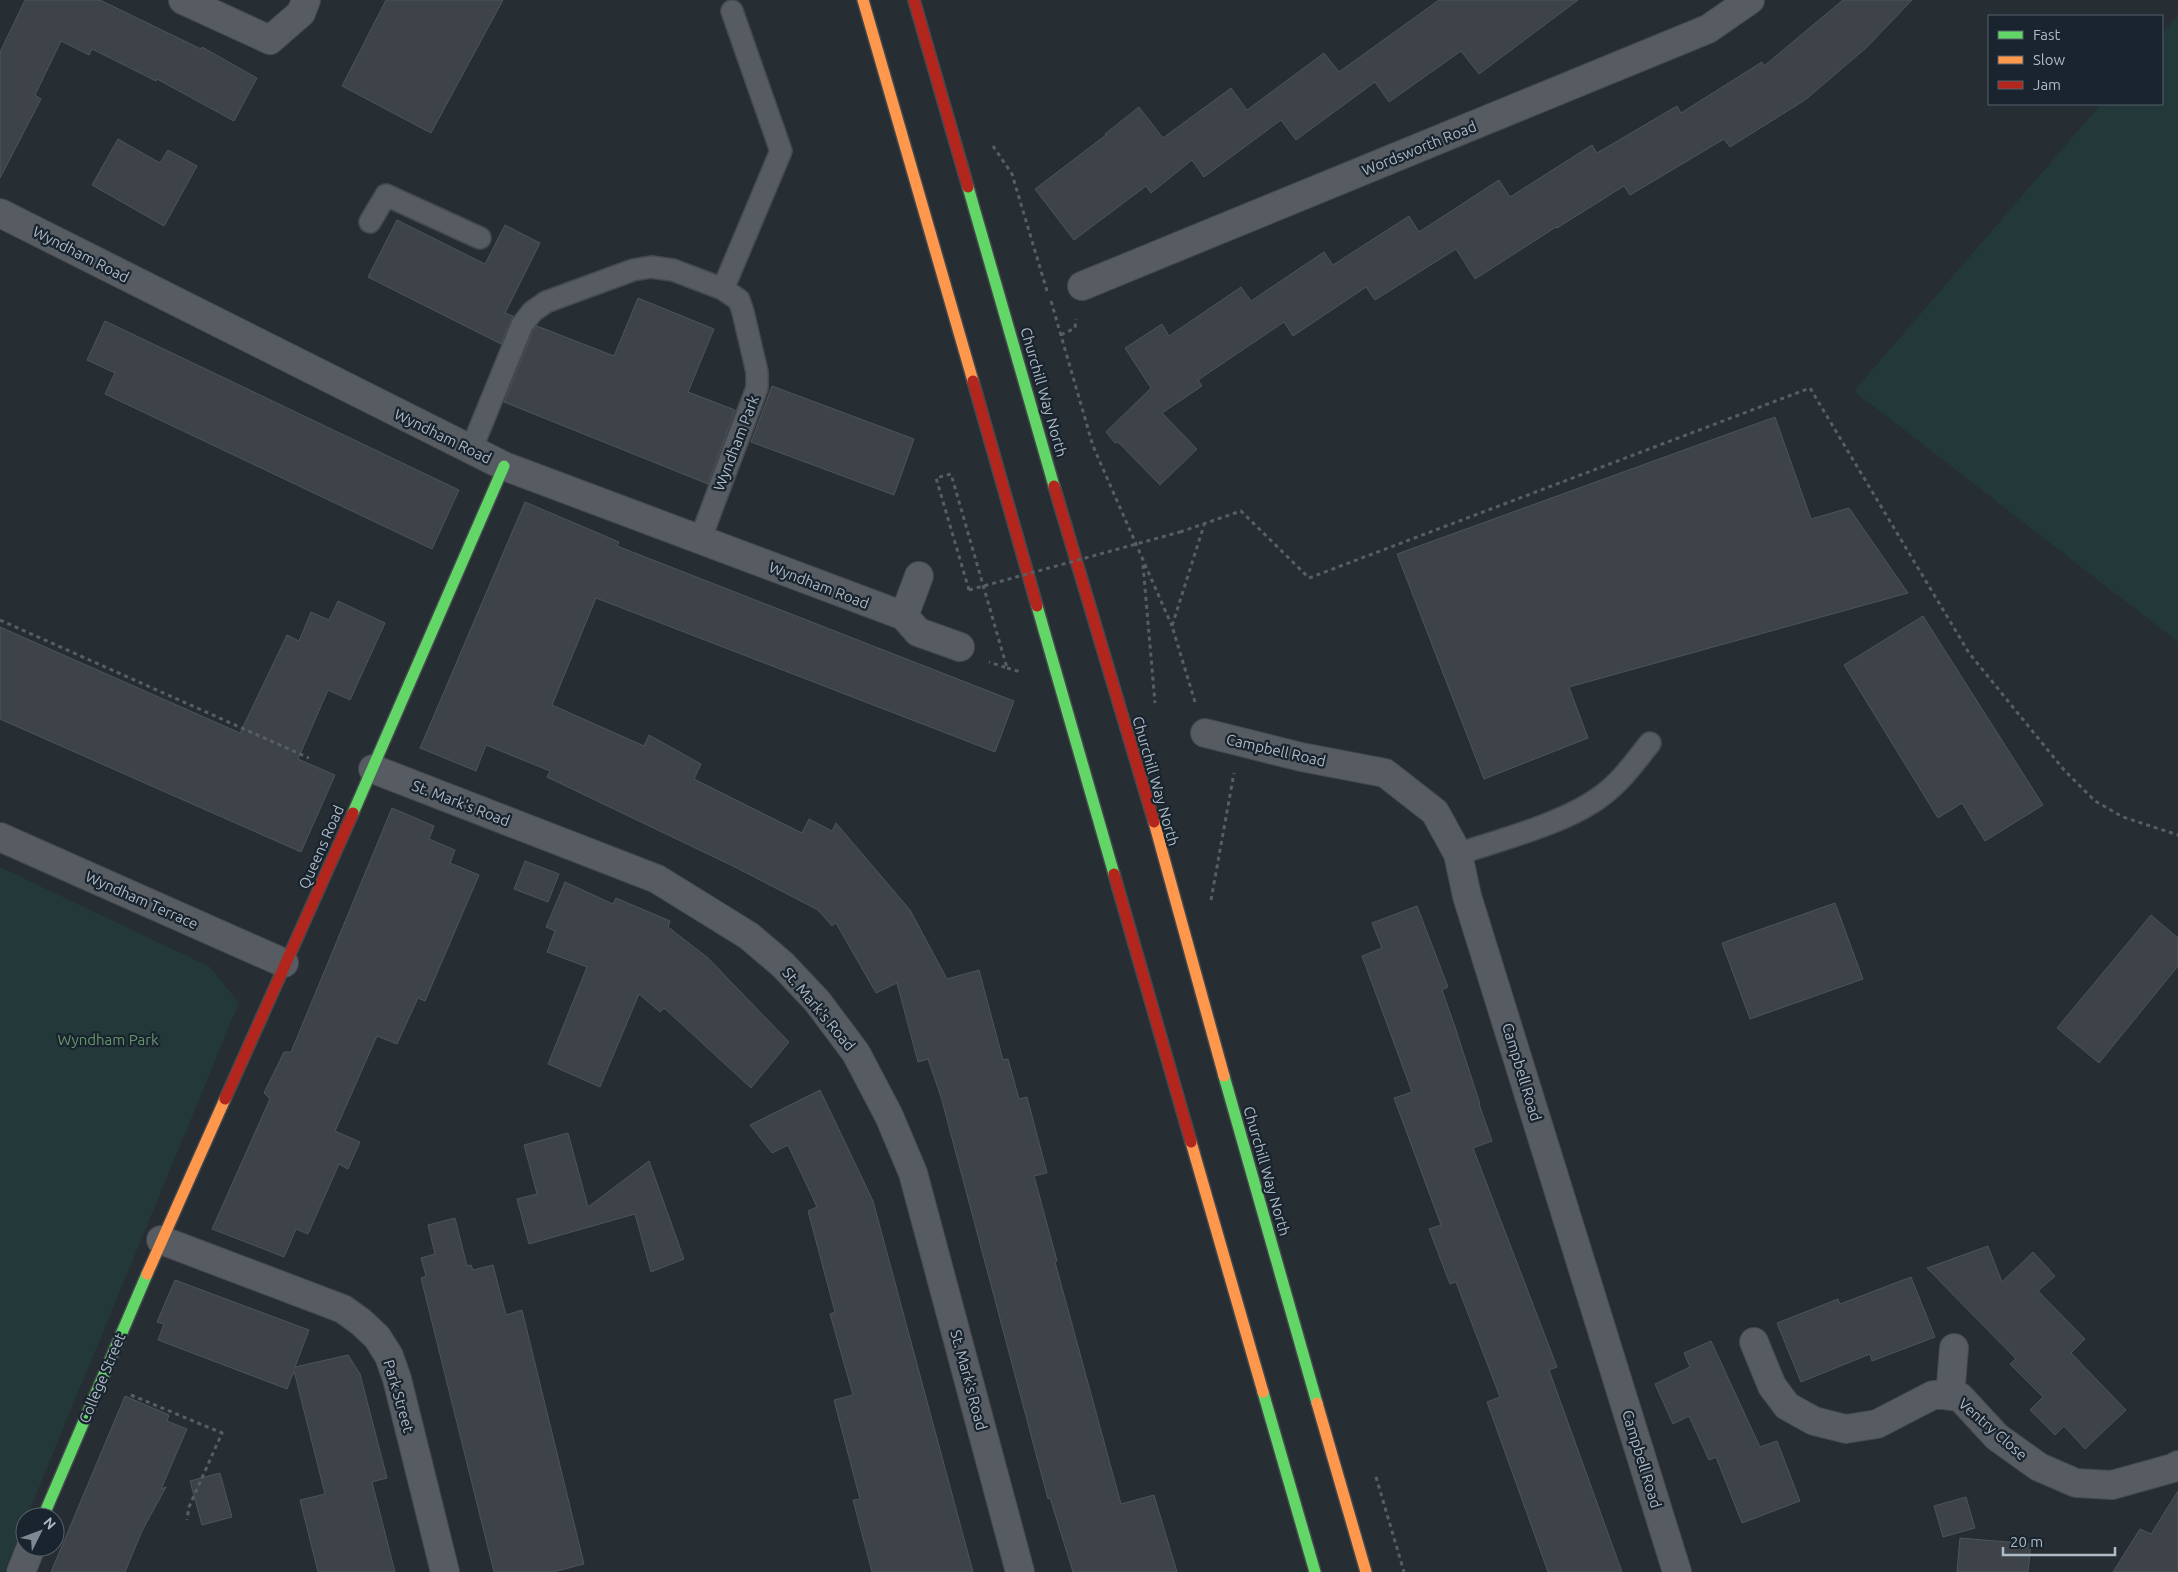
<svg xmlns="http://www.w3.org/2000/svg" width="2178" height="1572" font-family="Ubuntu,sans-serif">
<style>
.green{fill:#233839}
.building{fill:#3d4348;stroke:#4d545c}
.lines{fill:none;stroke-linecap:round;stroke-linejoin:round}
.lane-casing{stroke:#44494e;stroke-width:24}
.street-casing{stroke:#44494e;stroke-width:30}
.fast-casing{stroke:#44494e;stroke-width:14}
.slow-casing{stroke:#44494e;stroke-width:14}
.jam-casing{stroke:#44494e;stroke-width:14}
.path{stroke:#585f64;stroke-width:3;stroke-dasharray:4 4;stroke-linecap:butt}
.lane{stroke:#565c62;stroke-width:21}
.street{stroke:#565c62;stroke-width:28}
.fast{stroke:#63d668;stroke-width:11}
.slow{stroke:#ff974d;stroke-width:11}
.jam{stroke:#b3261e;stroke-width:11}
.path-bridge{stroke:#585f64;stroke-width:3;stroke-dasharray:4 4;stroke-linecap:butt}
.labels{text-anchor:middle;dominant-baseline:central;stroke-width:4.5;stroke-linejoin:round;paint-order:stroke}
.street-label{font-size:15px;fill:#aebac6;stroke:#19242e}
.park-label{font-size:15px;fill:#65976a;stroke:#19242e}
</style>
<rect width="100%" height="100%" fill="#262d33"/>
<path class="green" d="M 2178,15 L 2178,642 L 1854,391 L 2101,104 L 2162,104 L 2162,34 Z
M 0,867 L 210,967 L 239,1003 L 4,1572 L 0,1572 Z"/>
<path class="building" d="M 25,0 L 100,0 L 201,49 L 202,47 L 257,78 L 234,121 L 157,79 L 156,81 L 92,49 L 89,55 L 61,41 L 35,95 L 41,99 L 0,178 L 0,52 Z
M 386,0 L 503,0 L 431,133 L 342,86 Z
M 1439,0 L 1578,0 L 1479,74 L 1461,51 L 1389,102 L 1375,82 L 1296,140 L 1281,120 L 1204,177 L 1192,160 L 1151,193 L 1146,186 L 1074,240 L 1035,189 L 1106,135 L 1105,134 L 1139,107 L 1163,138 L 1231,88 L 1247,110 L 1324,53 L 1339,72 Z
M 1843,0 L 1912,0 L 1866,48 L 1805,100 L 1730,147 L 1724,139 L 1630,195 L 1624,186 L 1557,228 L 1556,227 L 1475,279 L 1456,249 L 1375,300 L 1366,287 L 1293,336 L 1284,322 L 1198,380 L 1202,386 L 1162,413 L 1197,449 L 1160,485 L 1118,442 L 1115,443 L 1106,432 L 1151,388 L 1125,348 L 1162,324 L 1169,336 L 1241,287 L 1251,301 L 1324,252 L 1333,265 L 1409,216 L 1419,232 L 1499,180 L 1510,197 L 1592,145 L 1597,153 L 1677,106 L 1681,113 L 1762,62 L 1764,66 Z
M 118,139 L 160,163 L 168,150 L 197,166 L 164,226 L 92,185 Z
M 397,220 L 485,264 L 505,225 L 540,243 L 505,313 L 513,316 L 501,344 L 368,277 Z
M 638,298 L 714,329 L 688,392 L 735,410 L 708,484 L 504,402 L 533,331 L 537,326 L 614,356 Z
M 105,321 L 459,490 L 432,549 L 105,394 L 115,373 L 87,360 Z
M 772,386 L 914,439 L 894,495 L 751,442 Z
M 1775,417 L 1811,519 L 1849,508 L 1908,593 L 1569,687 L 1588,738 L 1484,779 L 1397,554 Z
M 525,502 L 619,542 L 617,546 L 1014,701 L 995,752 L 596,598 L 552,705 L 644,746 L 649,735 L 701,764 L 694,779 L 802,833 L 809,819 L 832,831 L 836,823 L 910,910 L 947,979 L 979,970 L 1003,1060 L 1008,1059 L 1019,1099 L 1027,1097 L 1047,1173 L 1034,1176 L 1057,1261 L 1055,1262 L 1121,1504 L 1154,1495 L 1177,1572 L 1073,1572 L 1050,1498 L 1048,1499 L 941,1097 L 928,1059 L 918,1062 L 897,983 L 876,993 L 836,923 L 832,926 L 818,910 L 735,867 L 547,777 L 550,771 L 486,745 L 476,771 L 420,748 Z
M 338,601 L 385,623 L 350,700 L 328,690 L 298,759 L 335,775 L 301,852 L 0,719 L 0,627 L 240,733 L 287,635 L 299,641 L 311,612 L 329,620 Z
M 1923,616 L 2043,805 L 1985,841 L 1962,803 L 1938,818 L 1844,665 Z
M 392,808 L 434,826 L 429,839 L 455,850 L 450,863 L 479,875 L 425,1001 L 418,998 L 397,1044 L 377,1036 L 335,1131 L 360,1142 L 348,1169 L 339,1164 L 308,1234 L 296,1229 L 284,1257 L 212,1229 L 270,1099 L 264,1093 L 284,1052 L 291,1052 Z
M 525,861 L 559,874 L 548,902 L 514,889 Z
M 565,882 L 613,904 L 616,898 L 670,921 L 668,927 L 708,958 L 789,1042 L 751,1088 L 664,1008 L 660,1012 L 639,994 L 600,1087 L 548,1064 L 587,967 L 547,952 L 555,931 L 546,927 Z
M 1835,903 L 1863,979 L 1750,1019 L 1722,943 Z
M 1417,906 L 1448,987 L 1442,990 L 1454,1024 L 1480,1104 L 1479,1104 L 1492,1141 L 1473,1148 L 1557,1367 L 1549,1370 L 1622,1572 L 1548,1572 L 1487,1402 L 1500,1397 L 1456,1282 L 1450,1284 L 1429,1229 L 1441,1225 L 1394,1098 L 1412,1092 L 1362,956 L 1382,948 L 1372,923 Z
M 2151,915 L 2178,938 L 2178,966 L 2099,1063 L 2057,1028 Z
M 820,1090 L 873,1201 L 973,1572 L 872,1572 L 853,1500 L 860,1499 L 834,1400 L 853,1395 L 830,1314 L 835,1312 L 808,1211 L 817,1207 L 788,1145 L 772,1153 L 750,1125 Z
M 568,1133 L 588,1207 L 649,1161 L 684,1259 L 651,1272 L 635,1214 L 529,1244 L 517,1199 L 537,1194 L 524,1145 Z
M 455,1218 L 467,1266 L 471,1265 L 473,1270 L 493,1265 L 506,1315 L 522,1310 L 584,1564 L 553,1572 L 494,1572 L 421,1278 L 426,1276 L 421,1258 L 435,1254 L 428,1225 Z
M 1988,1246 L 2002,1282 L 2033,1252 L 2055,1276 L 2038,1291 L 2085,1339 L 2071,1353 L 2126,1410 L 2085,1449 L 2064,1426 L 2055,1435 L 2030,1410 L 2043,1397 L 2010,1364 L 2016,1359 L 1927,1268 Z
M 1911,1277 L 1935,1337 L 1872,1361 L 1870,1354 L 1801,1382 L 1777,1323 L 1838,1299 L 1840,1304 Z
M 175,1280 L 309,1330 L 295,1367 L 348,1355 L 360,1374 L 387,1478 L 372,1482 L 395,1572 L 318,1572 L 300,1500 L 325,1494 L 294,1371 L 287,1389 L 158,1340 L 164,1324 L 157,1322 Z
M 1711,1341 L 1760,1447 L 1777,1441 L 1800,1501 L 1742,1523 L 1716,1457 L 1709,1460 L 1689,1416 L 1673,1424 L 1655,1384 L 1690,1367 L 1684,1353 Z
M 125,1396 L 169,1415 L 167,1421 L 187,1429 L 161,1489 L 166,1487 L 142,1531 L 125,1572 L 51,1572 Z
M 220,1473 L 232,1517 L 202,1525 L 190,1481 Z
M 2178,1491 L 2178,1572 L 2113,1572 L 2140,1529 L 2151,1534 Z
M 1966,1497 L 1975,1528 L 1943,1537 L 1934,1506 Z
M 1960,1538 L 2031,1544 L 2028,1572 L 1957,1572 Z"/>
<g class="lines">
<g class="lane-casing">
<path id="lane" d="M 370,222 L 386,195 L 480,238
M 723,289 L 781,151 L 732,11
M 471,450 L 522,325 L 532,312 L 546,302 L 633,270 L 651,267 L 673,270 L 723,289 L 739,300 L 743,312 L 757,372 L 757,388 L 700,540
M 1458,854 C 1500,840 1565,823 1600,797 C 1620,783 1635,762 1650,743"/>
</g>
<g class="street-casing">
<path id="street" d="M 183,0 L 270,40 L 301,13 L 306,0
M 0,213 L 504,466 L 904,616 L 918,632 L 960,647
M 1082,286 L 1708,29 L 1750,0
M 904,616 L 919,576
M 1205,733 L 1301,757 L 1385,773 L 1435,812 L 1458,854 L 1467,896 L 1677,1572
M 373,769 L 657,879 L 749,936 L 783,965 L 817,1001 L 856,1053 L 889,1116 L 913,1173 L 1020,1572
M 0,837 L 284,963
M 161,1240 L 343,1309 L 361,1322 L 377,1337 L 389,1356 L 397,1379 L 445,1572
M 1754,1342 L 1772,1386 L 1787,1406 L 1814,1421 L 1846,1429 L 1877,1424 L 1933,1395 L 1944,1395 L 1960,1397 L 1997,1437 L 2039,1467 L 2076,1483 L 2112,1485 L 2173,1468 L 2178,1465
M 1950,1396 L 1954,1348
M 21,1572 L 31,1547"/>
</g>
<g class="fast-casing">
<path id="fast" d="M 968,187 L 1054,486
M 1037,606 L 1114,874
M 353,813 L 504,466
M 1224,1076 L 1317,1403
M 1263,1392 L 1315,1572
M 43,1517 L 147,1274"/>
</g>
<g class="slow-casing">
<path id="slow" d="M 863,0 L 973,381
M 1154,822 L 1224,1076
M 1191,1142 L 1263,1392
M 147,1274 L 225,1099
M 1317,1403 L 1366,1572"/>
</g>
<g class="jam-casing">
<path id="jam" d="M 914,0 L 968,187
M 973,381 L 1037,606
M 1054,486 L 1154,822
M 1114,874 L 1191,1142
M 225,1099 L 353,813"/>
</g>
<path class="path" d="M 993,146 L 1012,174 L 1047,291
M 1051,301 L 1093,446 L 1172,626
M 1061,335 L 1075,328 L 1076,319
M 1180,532 L 1241,511 L 1309,578 L 1810,388 L 1969,653 L 2064,770 L 2095,801 L 2123,817 L 2178,835
M 1143,565 L 1155,703
M 969,590 L 936,478 L 951,474 L 1007,668 L 989,662
M 0,620 L 309,758
M 1007,668 L 1021,672
M 1195,702 L 1172,626 L 1204,525
M 1211,900 L 1234,773
M 131,1395 L 222,1433 L 189,1507 L 187,1520
M 1376,1477 L 1404,1572"/>
<use href="#lane" class="lane"/>
<use href="#street" class="street"/>
<use href="#fast" class="fast"/>
<use href="#slow" class="slow"/>
<use href="#jam" class="jam"/>
<path class="path-bridge" d="M 969,590 L 1180,532"/>
</g>
<g class="labels">
<g class="street-label">
<text transform="translate(1419 148) rotate(-22)">Wordsworth Road</text>
<text transform="translate(81 254) rotate(27)">Wyndham Road</text>
<text transform="translate(1044 392) rotate(74)">Churchill Way North</text>
<text transform="translate(443 436) rotate(26)">Wyndham Road</text>
<text transform="translate(736 443) rotate(-69)">Wyndham Park</text>
<text transform="translate(819 585) rotate(21)">Wyndham Road</text>
<text transform="translate(1276 750) rotate(13)">Campbell Road</text>
<text transform="translate(1156 781) rotate(74)">Churchill Way North</text>
<text transform="translate(461 803) rotate(21)">St. Mark's Road</text>
<text transform="translate(321 847) rotate(-66)">Queens Road</text>
<text transform="translate(142 900) rotate(24)">Wyndham Terrace</text>
<text transform="translate(819 1009) rotate(50)">St. Mark's Road</text>
<text transform="translate(1522 1072) rotate(73)">Campbell Road</text>
<text transform="translate(1267 1171) rotate(74)">Churchill Way North</text>
<text transform="translate(102 1378) rotate(-67)">College Street</text>
<text transform="translate(969 1380) rotate(75)">St. Mark's Road</text>
<text transform="translate(399 1396) rotate(74)">Park Street</text>
<text transform="translate(1993 1429) rotate(41)">Ventry Close</text>
<text transform="translate(1642 1459) rotate(73)">Campbell Road</text>
</g>
<g class="park-label">
<text x="108" y="1039">Wyndham Park</text>
</g>
</g>
<rect x="1988" y="15" width="175" height="90" fill="#19242e" stroke="#55606b"/>
<rect x="1998" y="31" width="25" height="8" fill="#63d668" stroke="#55606b"/>
<text x="2033" y="40" font-size="15" fill="#aebac6">Fast</text>
<rect x="1998" y="56" width="25" height="8" fill="#ff974d" stroke="#55606b"/>
<text x="2033" y="65" font-size="15" fill="#aebac6">Slow</text>
<rect x="1998" y="81" width="25" height="8" fill="#b3261e" stroke="#55606b"/>
<text x="2033" y="90" font-size="15" fill="#aebac6">Jam</text>
<g transform="translate(40 1532) rotate(48)"><circle r="24" fill="#19242e" stroke="#55606b"/>
<path d="M0-4L9 19L0 12L-9 19Z" fill="#7e8993"/>
<text y="-8" font-size="14" font-weight="bold" text-anchor="middle" fill="#aebac6">N</text>
</g>
<path d="M2003 1547v8h112v-8" fill="none" stroke="#aebac6" stroke-width="2.5"/>
<text x="2010" y="1547" font-size="15" fill="#aebac6" stroke="#19242e" stroke-width="4" paint-order="stroke">20 m</text>
</svg>
